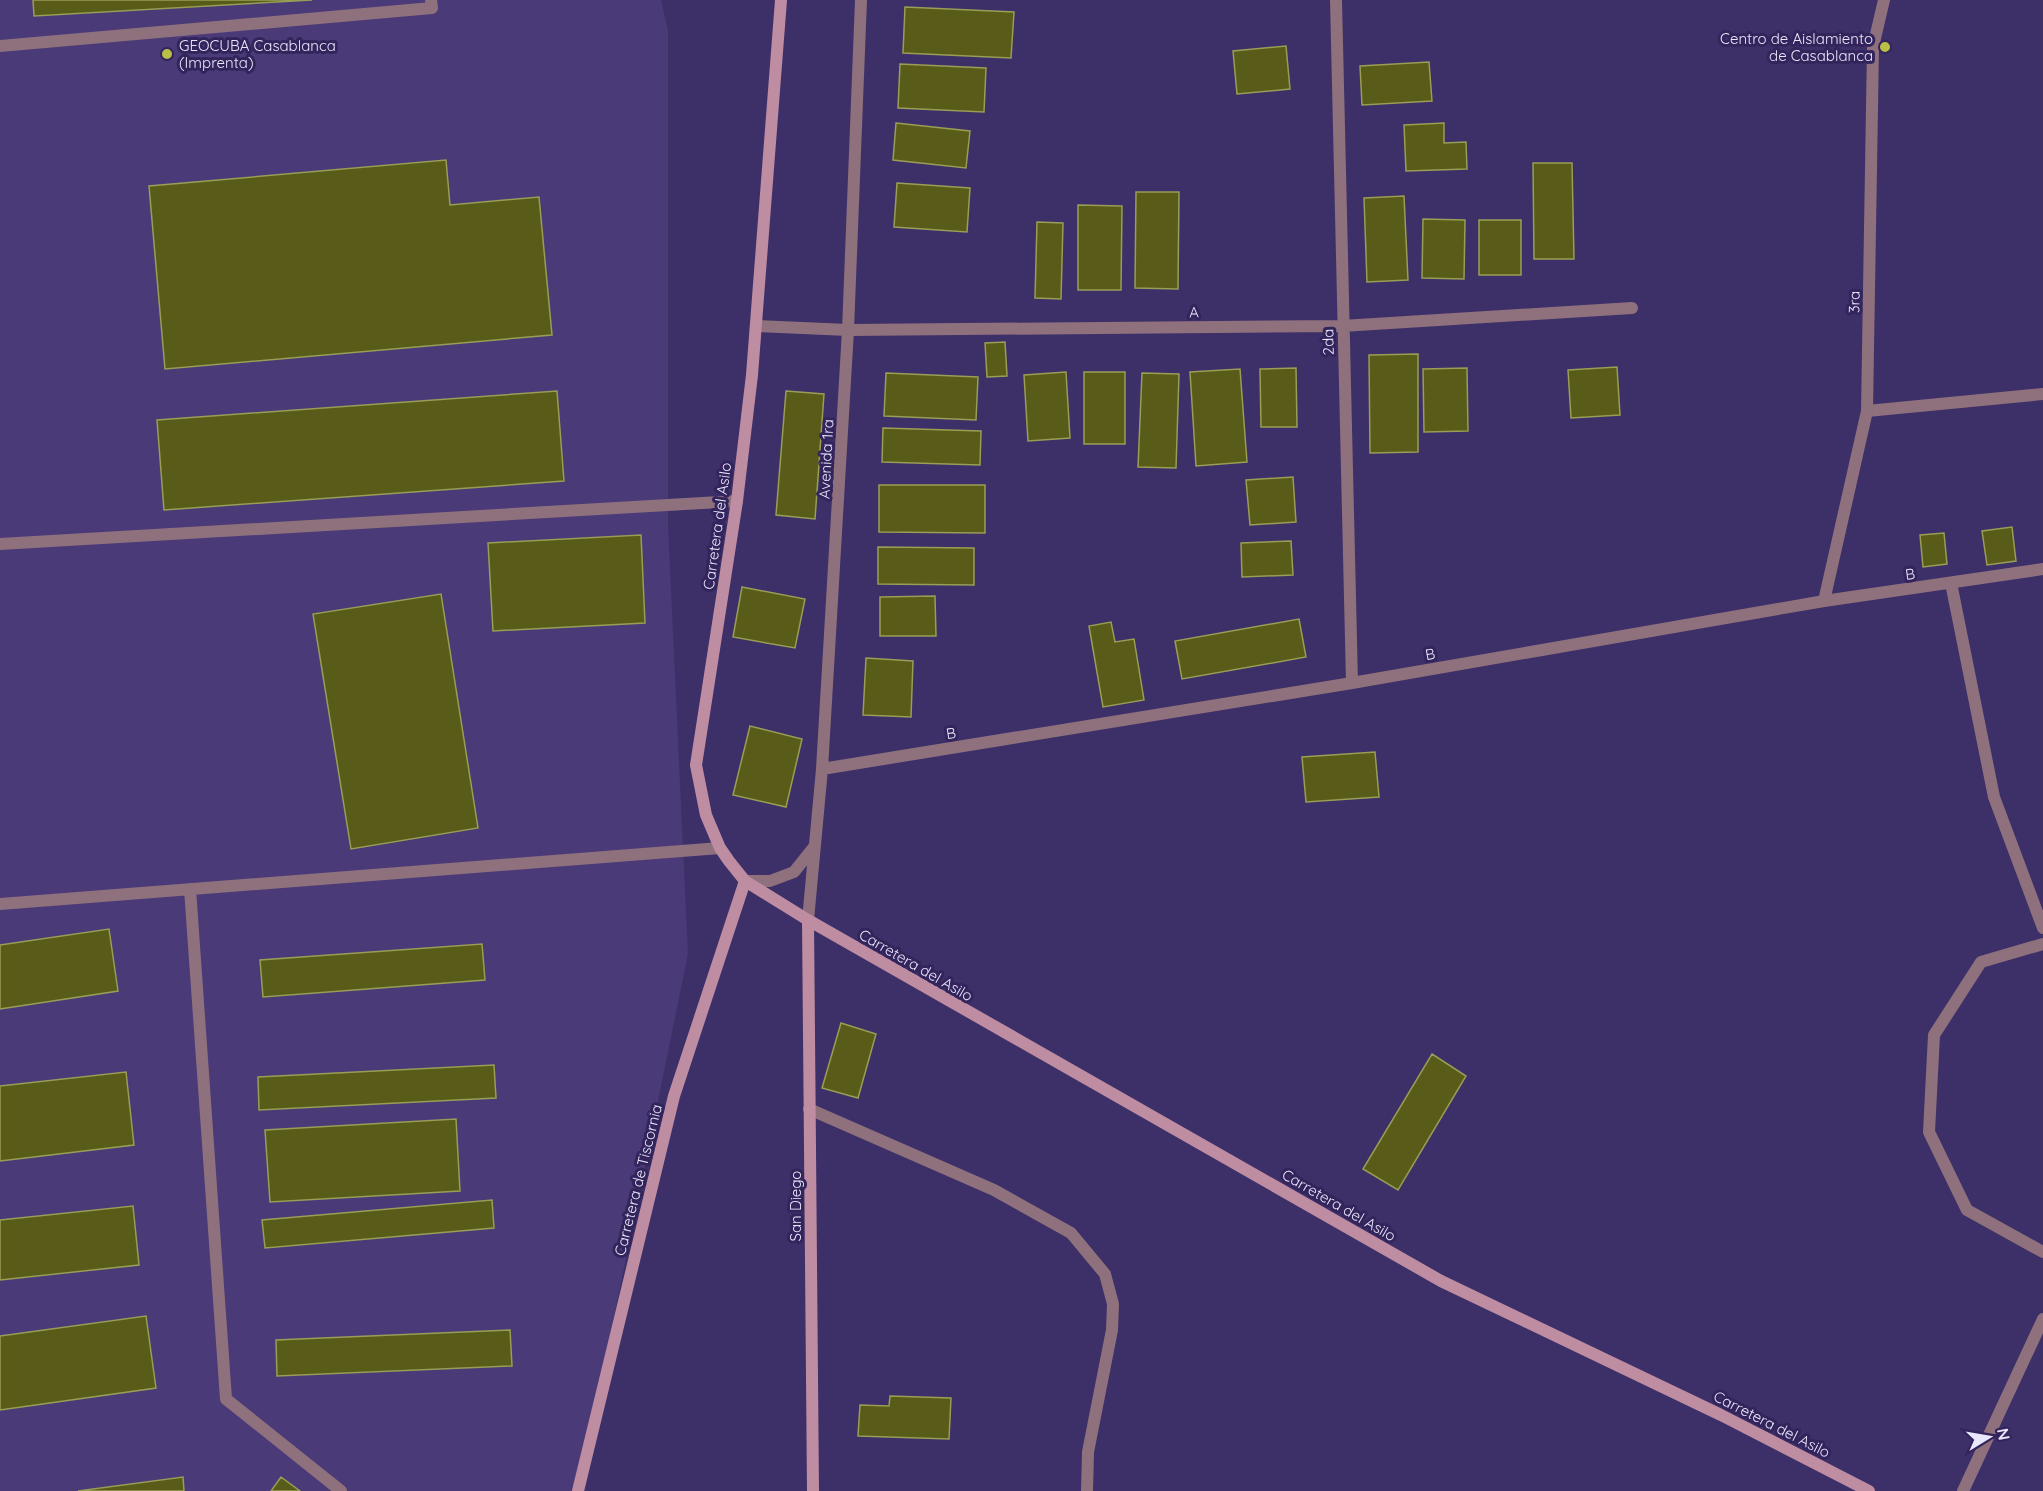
<svg xmlns="http://www.w3.org/2000/svg" width="2043" height="1491" font-family="Quicksand,sans-serif">
<style>
.built{fill:#4a3a78}
.building{fill:#595c19;stroke:#999d55;stroke-width:1.5}
.lines{fill:none;stroke-linecap:round;stroke-linejoin:round}
.lane{stroke:#8f707d;stroke-width:12}
.street{stroke:#8f707d;stroke-width:12}
.secondary{stroke:#be8da2;stroke-width:12}
.poi-dot{fill:#bac045;stroke:#33245c;stroke-width:2}
.labels{text-anchor:middle;dominant-baseline:central;stroke-width:6;stroke-linejoin:round;paint-order:stroke}
.poi-label{font-size:15px;fill:#e9e7fc;stroke:#33245c;text-anchor:end}
.street-label{font-size:15px;fill:#e9e7fc;stroke:#33245c}
</style>
<rect width="100%" height="100%" fill="#3d2f68"/>
<path class="built" d="M 0,0 L 661,0 L 668,31 L 668,526 L 688,954 L 611,1332 L 575,1491 L 0,1491 Z"/>
<path class="building" d="M 33,0 L 312,0 L 34,16 Z
M 905,7 L 1014,12 L 1011,58 L 903,53 Z
M 1286,46 L 1290,89 L 1237,94 L 1233,51 Z
M 1429,62 L 1432,101 L 1362,105 L 1360,66 Z
M 900,64 L 986,68 L 984,112 L 898,108 Z
M 896,123 L 970,131 L 966,168 L 893,160 Z
M 1444,123 L 1444,143 L 1466,142 L 1467,169 L 1406,171 L 1404,125 Z
M 446,160 L 450,205 L 539,197 L 552,335 L 165,369 L 149,186 Z
M 1533,163 L 1572,163 L 1574,259 L 1534,259 Z
M 897,183 L 970,188 L 967,232 L 894,227 Z
M 1136,192 L 1179,192 L 1178,289 L 1135,288 Z
M 1404,196 L 1408,280 L 1367,282 L 1364,198 Z
M 1078,205 L 1122,206 L 1121,290 L 1078,290 Z
M 1423,219 L 1465,220 L 1464,279 L 1422,278 Z
M 1479,220 L 1521,220 L 1521,275 L 1479,275 Z
M 1037,222 L 1063,223 L 1061,299 L 1035,298 Z
M 1005,342 L 1007,376 L 987,377 L 985,343 Z
M 1418,354 L 1418,452 L 1370,453 L 1369,355 Z
M 1617,367 L 1620,415 L 1571,418 L 1568,370 Z
M 1296,368 L 1297,427 L 1261,427 L 1260,369 Z
M 1467,368 L 1468,431 L 1424,432 L 1423,369 Z
M 1240,369 L 1247,462 L 1196,466 L 1190,372 Z
M 1066,372 L 1070,438 L 1028,441 L 1024,375 Z
M 1084,372 L 1125,372 L 1125,444 L 1084,444 Z
M 886,373 L 978,377 L 976,420 L 884,416 Z
M 1142,373 L 1179,374 L 1176,468 L 1138,467 Z
M 557,391 L 564,481 L 164,510 L 157,420 Z
M 786,391 L 824,394 L 815,519 L 776,515 Z
M 883,428 L 981,431 L 980,465 L 882,462 Z
M 1293,477 L 1296,522 L 1250,525 L 1246,480 Z
M 879,485 L 985,485 L 985,533 L 879,532 Z
M 2012,527 L 2016,561 L 1987,565 L 1982,531 Z
M 1944,533 L 1947,564 L 1923,567 L 1920,535 Z
M 641,535 L 645,623 L 493,631 L 488,543 Z
M 1291,541 L 1293,575 L 1242,577 L 1241,543 Z
M 878,547 L 974,548 L 974,585 L 878,584 Z
M 742,587 L 805,599 L 795,648 L 733,637 Z
M 441,594 L 478,828 L 351,849 L 313,614 Z
M 935,596 L 936,636 L 880,636 L 880,597 Z
M 1299,619 L 1306,657 L 1182,679 L 1175,641 Z
M 1111,622 L 1115,642 L 1134,639 L 1144,700 L 1103,707 L 1089,626 Z
M 866,658 L 913,661 L 911,717 L 863,715 Z
M 750,726 L 802,739 L 786,807 L 733,795 Z
M 1375,752 L 1379,797 L 1306,802 L 1302,757 Z
M 109,929 L 118,991 L 0,1009 L 0,945 Z
M 482,944 L 485,980 L 263,997 L 260,960 Z
M 841,1023 L 876,1034 L 858,1098 L 822,1088 Z
M 1432,1054 L 1466,1076 L 1398,1190 L 1363,1169 Z
M 494,1065 L 496,1098 L 259,1110 L 258,1077 Z
M 126,1072 L 134,1145 L 0,1161 L 0,1086 Z
M 456,1119 L 460,1191 L 270,1202 L 265,1130 Z
M 492,1200 L 494,1228 L 265,1248 L 262,1220 Z
M 133,1206 L 139,1265 L 0,1280 L 0,1220 Z
M 146,1316 L 156,1388 L 0,1410 L 0,1336 Z
M 510,1330 L 512,1366 L 277,1376 L 276,1340 Z
M 890,1396 L 951,1398 L 949,1439 L 858,1436 L 860,1405 L 889,1406 Z
M 183,1477 L 184,1491 L 78,1491 Z
M 281,1477 L 300,1491 L 271,1491 Z"/>
<g class="lines">
<path class="lane" d="M 0,46 L 432,8 L 431,0
M 1873,47 L 1884,0
M 1867,411 L 2043,394
M 0,544 L 737,501
M 1951,583 L 1994,797 L 2043,928
M 190,889 L 226,1399 L 341,1491
M 0,904 L 720,848
M 2043,944 L 1981,962 L 1934,1035 L 1929,1132 L 1967,1210 L 2043,1252
M 809,1109 L 994,1190 L 1071,1233 L 1105,1274 L 1113,1304 L 1112,1330 L 1088,1452 L 1087,1491
M 1963,1491 L 2043,1319"/>
<path class="street" d="M 1336,0 L 1352,683
M 756,326 L 848,330 L 1342,326 L 1632,308
M 1824,601 L 1867,411 L 1873,47
M 822,769 L 1352,683 L 1824,601 L 2043,569
M 745,881 L 770,881 L 794,872 L 814,847
M 808,920 L 822,769 L 848,330 L 861,0"/>
<path class="secondary" d="M 781,0 L 752,375 L 737,501 L 696,765 L 706,815 L 720,848 L 729,861 L 745,881 L 808,920 L 1441,1281 L 1721,1415 L 1869,1491
M 808,920 L 813,1491
M 578,1491 L 674,1096 L 745,881"/>
</g>
<g class="poi-dot">
<circle cx="1885" cy="47" r="6"/>
<circle cx="167" cy="54" r="6"/>
</g>
<g class="labels">
<g class="poi-label">
<text x="1873" y="38">Centro de Aislamiento<tspan x="1873" dy="17">de Casablanca</tspan></text>
<text x="179" y="45" text-anchor="start">GEOCUBA Casablanca<tspan x="179" dy="17">(Imprenta)</tspan></text>
</g>
<g class="street-label">
<text transform="translate(1854 302) rotate(-89)">3ra</text>
<text transform="translate(1194 312) rotate(-1)">A</text>
<text transform="translate(1328 342) rotate(-91)">2da</text>
<text transform="translate(826 459) rotate(-87)">Avenida 1ra</text>
<text transform="translate(717 526) rotate(-82)">Carretera del Asilo</text>
<text transform="translate(1910 574) rotate(-8)">B</text>
<text transform="translate(1430 654) rotate(-10)">B</text>
<text transform="translate(951 733) rotate(-9)">B</text>
<text transform="translate(916 965) rotate(30)">Carretera del Asilo</text>
<text transform="translate(638 1180) rotate(-76)">Carretera de Tiscornia</text>
<text transform="translate(1339 1205) rotate(30)">Carretera del Asilo</text>
<text transform="translate(795 1206) rotate(-90)">San Diego</text>
<text transform="translate(1772 1424) rotate(27)">Carretera del Asilo</text>
</g>
</g>
<g transform="translate(1989 1437) rotate(79)" stroke="#33245c" stroke-width="4.5" paint-order="stroke">
<path d="M0-4.5L10 22L0 15L-10 22Z" fill="#e9e7fc"/>
<text y="-9" font-size="16" font-weight="bold" text-anchor="middle" fill="#e9e7fc">N</text>
</g>
</svg>
